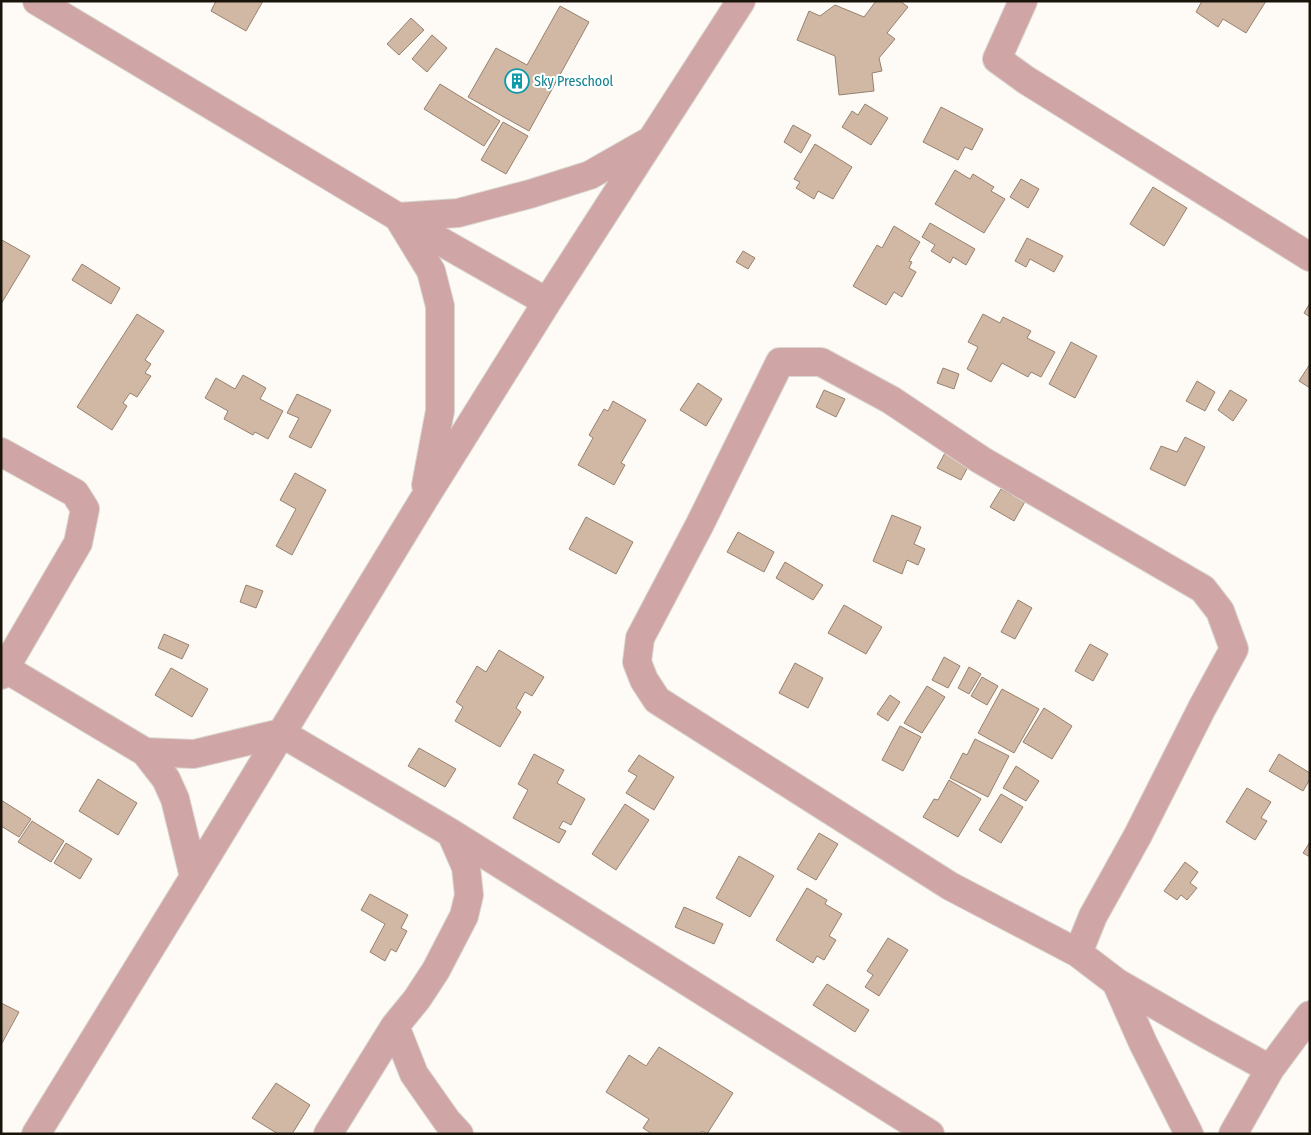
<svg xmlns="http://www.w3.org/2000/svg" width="1311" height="1135" font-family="'Fira Sans Condensed',sans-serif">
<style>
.building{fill:#d0b8a4;stroke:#97816e}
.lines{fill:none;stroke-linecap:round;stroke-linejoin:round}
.minor-casing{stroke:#dad6d0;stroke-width:30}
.minor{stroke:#cfa6a5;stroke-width:28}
.labels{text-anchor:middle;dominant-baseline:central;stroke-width:4;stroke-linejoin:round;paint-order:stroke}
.culture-label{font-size:14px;fill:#0d838f;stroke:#fff;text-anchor:start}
</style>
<rect width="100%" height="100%" fill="#fefbf6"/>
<path class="building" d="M 216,1 L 263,1 L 246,31 L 211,11 Z
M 876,1 L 900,1 L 908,7 L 887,33 L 895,39 L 879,58 L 882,71 L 872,73 L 874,91 L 839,95 L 835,56 L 797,40 L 809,11 L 820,16 L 835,5 L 864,17 Z
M 1202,1 L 1266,1 L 1246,33 L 1223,19 L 1218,27 L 1196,12 Z
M 560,6 L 589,22 L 529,131 L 468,97 L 496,48 L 527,65 Z
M 411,18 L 424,30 L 399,55 L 387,44 Z
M 432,35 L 447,48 L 427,72 L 412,59 Z
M 440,84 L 500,121 L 484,146 L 424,109 Z
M 865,104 L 888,118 L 871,145 L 842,127 L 852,111 L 858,115 Z
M 941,107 L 983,129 L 972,150 L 965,147 L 958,160 L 923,142 Z
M 503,122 L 528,136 L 506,174 L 481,160 Z
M 793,125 L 811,135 L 801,153 L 784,142 Z
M 815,144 L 852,167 L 833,199 L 818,191 L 814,199 L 796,188 L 800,182 L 794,179 Z
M 955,170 L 970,179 L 973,174 L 994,187 L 991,191 L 1005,199 L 984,233 L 935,204 Z
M 1021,179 L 1039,189 L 1028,208 L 1010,197 Z
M 1153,187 L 1187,208 L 1164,246 L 1130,224 Z
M 930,223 L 975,249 L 966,265 L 953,257 L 950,263 L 931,251 L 935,245 L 922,237 Z
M 894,226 L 920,242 L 909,261 L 912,262 L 909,268 L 916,272 L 902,297 L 894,292 L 886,305 L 853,286 L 877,245 L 882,248 Z
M 1027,238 L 1063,256 L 1054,272 L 1030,259 L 1026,267 L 1015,261 Z
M 2,240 L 30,256 L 1,304 L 1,242 Z
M 743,251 L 755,258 L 748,269 L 736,262 Z
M 82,264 L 120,288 L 111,304 L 72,280 Z
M 1310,303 L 1310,317 L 1304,313 Z
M 137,314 L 164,331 L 145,360 L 151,364 L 145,373 L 151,376 L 137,397 L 130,393 L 123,403 L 127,406 L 112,430 L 77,407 Z
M 983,314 L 1000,323 L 1003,317 L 1031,331 L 1027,338 L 1055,352 L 1041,377 L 1031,372 L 1028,377 L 1002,363 L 991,382 L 967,369 L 978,347 L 968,342 Z
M 1071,342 L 1097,356 L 1075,398 L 1049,384 Z
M 1310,364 L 1310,388 L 1299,381 Z
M 943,368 L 959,374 L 954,389 L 937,383 Z
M 243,375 L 266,388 L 260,399 L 283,411 L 268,439 L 255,432 L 253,435 L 224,419 L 228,411 L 205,398 L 216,378 L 235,389 Z
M 1197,381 L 1215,392 L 1205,411 L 1186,401 Z
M 698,383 L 722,399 L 706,426 L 680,410 Z
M 824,390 L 845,399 L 836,417 L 816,407 Z
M 1230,390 L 1247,400 L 1233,421 L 1218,410 Z
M 297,394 L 331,410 L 311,448 L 289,437 L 299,418 L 287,413 Z
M 613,401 L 646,420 L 621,463 L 625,465 L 614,485 L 578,465 L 593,438 L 589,435 L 604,409 L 608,411 Z
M 1185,437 L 1205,447 L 1185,486 L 1150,469 L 1161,446 L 1177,452 Z
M 946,451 L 970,463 L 961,480 L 937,468 Z
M 295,473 L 326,490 L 292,555 L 276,546 L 296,509 L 280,500 Z
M 1018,484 L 1031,491 L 1014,521 L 990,507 L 1001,489 L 1012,495 Z
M 892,515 L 921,527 L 914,544 L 925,549 L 918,565 L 907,560 L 902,574 L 873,561 Z
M 586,517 L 633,542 L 616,574 L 569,549 Z
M 738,532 L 774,552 L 764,572 L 727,552 Z
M 785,562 L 823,585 L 813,600 L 776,578 Z
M 246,585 L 263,591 L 256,608 L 240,602 Z
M 1018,600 L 1032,608 L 1015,639 L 1001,632 Z
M 844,605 L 882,627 L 866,654 L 828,633 Z
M 164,634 L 189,645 L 182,659 L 158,648 Z
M 1090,644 L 1108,654 L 1093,681 L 1075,671 Z
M 499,650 L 544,677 L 532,696 L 525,692 L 516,708 L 521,712 L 500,747 L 455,721 L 463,707 L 456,702 L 477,666 L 486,672 Z
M 944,657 L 960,666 L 948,688 L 932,680 Z
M 795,663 L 823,678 L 808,708 L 779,693 Z
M 969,667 L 981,674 L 969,694 L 958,688 Z
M 171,668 L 208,689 L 192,717 L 155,695 Z
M 982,677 L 998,686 L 987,705 L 971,696 Z
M 927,686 L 945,697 L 922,733 L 904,723 Z
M 1002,689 L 1039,709 L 1014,753 L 978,733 Z
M 890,695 L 900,702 L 888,721 L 877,714 Z
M 1044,708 L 1072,726 L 1052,759 L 1023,742 Z
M 900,726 L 921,737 L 903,771 L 882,760 Z
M 975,739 L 1009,756 L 988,797 L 950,778 L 963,753 L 967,755 Z
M 419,748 L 456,769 L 445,787 L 408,766 Z
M 534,754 L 564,770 L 557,783 L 585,799 L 571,825 L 563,821 L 559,828 L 566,831 L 559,843 L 513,818 L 528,790 L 518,784 Z
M 1279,754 L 1310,773 L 1310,779 L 1303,791 L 1269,771 Z
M 639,755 L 674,777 L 654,810 L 626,793 L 637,776 L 628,771 Z
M 1016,766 L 1039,781 L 1026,801 L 1003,788 Z
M 98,779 L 137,803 L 118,835 L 79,811 Z
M 949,780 L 981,799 L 958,837 L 923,817 L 934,799 L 938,800 Z
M 1247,788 L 1271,802 L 1261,818 L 1267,821 L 1255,840 L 1226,822 Z
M 1001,794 L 1023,807 L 1001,843 L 979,830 Z
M 1,800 L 31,819 L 19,837 L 1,826 Z
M 625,804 L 649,820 L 616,870 L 592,854 Z
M 32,821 L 64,841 L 51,862 L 18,842 Z
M 819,833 L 838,844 L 816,880 L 797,869 Z
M 1310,842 L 1310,857 L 1303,853 Z
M 66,843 L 92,859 L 80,879 L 54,863 Z
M 739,856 L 774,876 L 750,917 L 716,898 Z
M 1185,862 L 1198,872 L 1190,883 L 1197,888 L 1187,900 L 1181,895 L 1177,900 L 1164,891 Z
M 807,888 L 827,900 L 825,904 L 842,914 L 829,936 L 836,940 L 824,960 L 817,956 L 813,963 L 776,940 Z
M 370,894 L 408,915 L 401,928 L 407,931 L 396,952 L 391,949 L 385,961 L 370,952 L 385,924 L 361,910 Z
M 684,907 L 723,924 L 714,944 L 675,927 Z
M 888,938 L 908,950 L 879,996 L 865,987 L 873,975 L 867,971 Z
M 827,984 L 869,1010 L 855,1032 L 813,1005 Z
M 1,1003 L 19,1012 L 1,1045 Z
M 659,1047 L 733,1093 L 707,1134 L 702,1131 L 700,1134 L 652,1134 L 643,1128 L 649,1119 L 606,1092 L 629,1055 L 646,1066 Z
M 276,1083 L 310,1105 L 292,1134 L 278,1134 L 252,1118 Z"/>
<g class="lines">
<g class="minor-casing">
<path id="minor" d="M 37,1 L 398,217 L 547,302
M 1023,1 L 997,59 L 1026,80 L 1310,257
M 1,452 L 75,493 L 85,509 L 78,543 L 1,675
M 426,485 L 440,411 L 440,306 L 431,271 L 398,217 L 458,213 L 530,194 L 590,175 L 648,142
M 1,666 L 145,752 L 166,779 L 175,799 L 194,877
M 145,752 L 194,754 L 281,733 L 451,833 L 930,1134
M 1078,953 L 1093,916 L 1138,835 L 1202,708 L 1234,649 L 1220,611 L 1203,589 L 981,460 L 891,400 L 821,362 L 780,362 L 700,524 L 640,638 L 637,662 L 644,680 L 657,700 L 950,886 L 1078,953 L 1116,982 L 1206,1034 L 1270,1069
M 1116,982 L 1143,1043 L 1189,1134
M 395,1026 L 414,1074 L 447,1121 L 459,1134
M 36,1134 L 194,877 L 424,499 L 547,302 L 741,1
M 328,1134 L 395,1026 L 417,999 L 436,970 L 464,916 L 469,895 L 466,867 L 451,833
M 1233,1134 L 1270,1069 L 1310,1015"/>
</g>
<use href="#minor" class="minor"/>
</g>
<defs>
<g id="building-ring" transform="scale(1.25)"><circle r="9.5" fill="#fff" stroke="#0f9aa8" stroke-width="1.5"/><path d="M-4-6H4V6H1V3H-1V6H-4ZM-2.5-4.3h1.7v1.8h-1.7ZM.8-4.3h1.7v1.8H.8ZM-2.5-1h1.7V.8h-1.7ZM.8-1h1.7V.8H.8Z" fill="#0f9aa8"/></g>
</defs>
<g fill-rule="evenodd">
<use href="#building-ring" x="517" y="81"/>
</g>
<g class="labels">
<g class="culture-label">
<text x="534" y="81">Sky Preschool</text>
</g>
</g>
<rect width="1311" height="1135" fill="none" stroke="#1a150b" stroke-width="5"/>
</svg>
